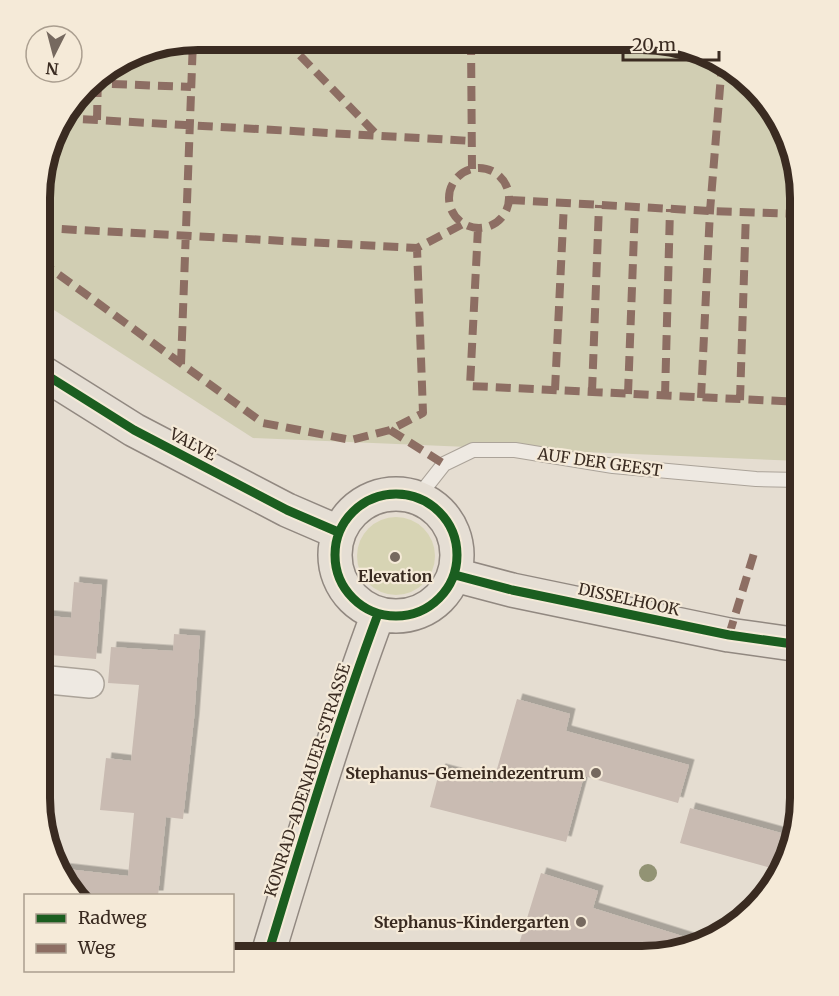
<svg xmlns="http://www.w3.org/2000/svg" width="839" height="996" font-family="Merriweather,serif">
<style>
.green{fill:#d7d4b4}
.cemetery{fill:#d1ceb3}
.building{fill:#c9bbb2;filter:url(#shadow)}
.lines{fill:none;stroke-linecap:round;stroke-linejoin:round}
.lane-casing{stroke:#aba399;stroke-width:16}
.street-casing{stroke:#aba399;stroke-width:30}
.primary-casing{stroke:#918880;stroke-width:36}
.lane{stroke:#eee9e2;stroke-width:14}
.street{stroke:#eee9e2;stroke-width:27}
.primary{stroke:#e5ded4;stroke-width:33}
.quiet{stroke:#8d6e63;stroke-width:8;stroke-dasharray:15 8;stroke-linecap:butt}
.cycleway-casing{stroke:#f5ead8;stroke-width:13}
.cycleway{stroke:#1b5e20;stroke-width:9}
.tree{fill:#929374}
.poi-dot{fill:#76695f;stroke:#f5ead8;stroke-width:2}
.labels{text-anchor:middle;dominant-baseline:central;stroke-width:4.5;stroke-linejoin:round;paint-order:stroke}
.street-label{font-size:16px;fill:#3a2b21;stroke:#f5ead8}
.poi-label{font-size:16px;font-weight:bold;fill:#3a2b21;stroke:#f5ead8;text-anchor:end}
.rim{fill:none;stroke:#3a2b21;stroke-width:8}
</style>
<defs>
<filter id="shadow"><feDropShadow dx="5.5" dy="-5.5" stdDeviation="0" flood-color="#0004"/></filter>
</defs>
<rect width="100%" height="100%" fill="#e5ddd1"/>
<path class="green" d="M357 556a39 39 0 1 1 78 0a39 39 0 1 1-78 0Z"/>
<path class="cemetery" d="M 198,39 L 663,40 L 730,66 L 779,118 L 800,197 L 800,461 L 253,438 L 40,301 L 40,176 L 60,119 L 93,78 L 146,48 Z"/>
<path class="building" d="M 74,582 L 102,585 L 96,659 L 39,654 L 39,615 L 71,618 Z
M 174,634 L 200,636 L 194,719 L 183,819 L 166,817 L 158,896 L 78,896 L 60,878 L 58,868 L 128,876 L 134,813 L 100,810 L 106,758 L 131,761 L 139,685 L 108,683 L 111,647 L 173,651 Z
M 517,699 L 570,714 L 566,731 L 689,765 L 678,803 L 584,776 L 566,842 L 430,807 L 440,769 L 493,783 Z
M 690,808 L 781,833 L 771,868 L 680,843 Z
M 541,873 L 598,891 L 593,908 L 701,942 L 652,957 L 515,957 Z"/>
<g class="lines">
<g class="lane-casing">
<path id="lane" d="M 418,497 L 444,464 L 473,450 L 515,450 L 613,466 L 756,479 L 800,480"/>
</g>
<g class="street-casing">
<path id="street" d="M 39,679 L 90,684"/>
</g>
<g class="primary-casing">
<path id="primary" d="M 40,371 L 134,430 L 287,510 L 338,532
M335 555a61 61 0 1 1 122 0a61 61 0 1 1-122 0Z
M 455,575 L 512,590 L 729,635 L 800,645
M 267,957 C 302,842 336,727 378,614"/>
</g>
<use href="#lane" class="lane"/>
<use href="#street" class="street"/>
<use href="#primary" class="primary"/>
<path class="quiet" d="M 284,39 L 379,137
M 471,40 L 472,169
M 150,47 L 193,49
M 89,83 L 191,87
M 60,118 L 472,141
M 97,120 L 98,75
M449 198a30 30 0 1 1 60 0a30 30 0 1 1-60 0Z
M 510,200 L 710,211 L 800,214
M 40,226 L 41,228 L 417,248 L 463,224
M 478,228 L 470,386 L 800,402
M 40,261 L 263,423 L 351,440 L 390,430 L 423,413 L 417,248
M 40,280 L 48,266 L 41,228
M 181,364 L 193,40
M 555,390 L 564,203
M 592,392 L 599,205
M 628,394 L 635,207
M 665,396 L 670,209
M 701,398 L 710,211 L 722,63
M 740,400 L 746,212
M 390,430 L 444,464
M 729,635 L 755,550"/>
<g class="cycleway-casing">
<path id="cycleway" d="M 40,371 L 134,430 L 287,510 L 338,532
M335 555a61 61 0 1 1 122 0a61 61 0 1 1-122 0Z
M 455,575 L 512,590 L 729,635 L 800,645
M 267,957 C 302,842 336,727 378,614"/>
</g>
<use href="#cycleway" class="cycleway"/>
</g>
<circle class="tree" cx="648" cy="873" r="9"/>
<g class="poi-dot">
<circle cx="395" cy="557" r="6"/>
<circle cx="596" cy="773" r="6"/>
<circle cx="581" cy="922" r="6"/>
</g>
<g class="labels">
<g class="street-label">
<text transform="translate(193 444) rotate(28)">VALVE</text>
<text transform="translate(600 462) rotate(8)">AUF DER GEEST</text>
<text transform="translate(629 599) rotate(12)">DISSELHOOK</text>
<text transform="translate(307 780) rotate(-72)">KONRAD-ADENAUER-STRASSE</text>
</g>
<g class="poi-label">
<text x="395" y="576" text-anchor="middle">Elevation</text>
<text x="584" y="773">Stephanus-Gemeindezentrum</text>
<text x="569" y="922">Stephanus-Kindergarten</text>
</g>
</g>
<path d="M0 0H839V996H0ZM198 50H642A148 148 0 0 1 790 198V798A148 148 0 0 1 642 946H198A148 148 0 0 1 50 798V198A148 148 0 0 1 198 50Z" fill="#f5ead8" fill-rule="evenodd"/>
<path class="rim" d="M198 50H642A148 148 0 0 1 790 198V798A148 148 0 0 1 642 946H198A148 148 0 0 1 50 798V198A148 148 0 0 1 198 50Z"/>
<rect x="24" y="894" width="210" height="78" fill="#f5ead8" stroke="#aa9e8f" stroke-width="1.5"/>
<rect x="36" y="914" width="30" height="9" fill="#1b5e20" stroke="#aa9e8f" stroke-width="1.5"/>
<text x="78" y="924" font-size="18" fill="#3a2b21">Radweg</text>
<rect x="36" y="944" width="30" height="9" fill="#8d6e63" stroke="#aa9e8f" stroke-width="1.5"/>
<text x="78" y="954" font-size="18" fill="#3a2b21">Weg</text>
<g transform="translate(54 54) rotate(186)"><circle r="28" fill="#f5ead8" stroke="#aa9e8f" stroke-width="1.5"/>
<path d="M0-4.5L10 22L0 15L-10 22Z" fill="#76695f"/>
<text y="-9" font-size="16" font-weight="bold" text-anchor="middle" fill="#3a2b21">N</text>
</g>
<path d="M623 51v9h96v-9" fill="none" stroke="#3a2b21" stroke-width="3"/>
<text x="632" y="51" font-size="18" fill="#3a2b21" stroke="#f5ead8" stroke-width="4.5" paint-order="stroke">20 m</text>
</svg>
